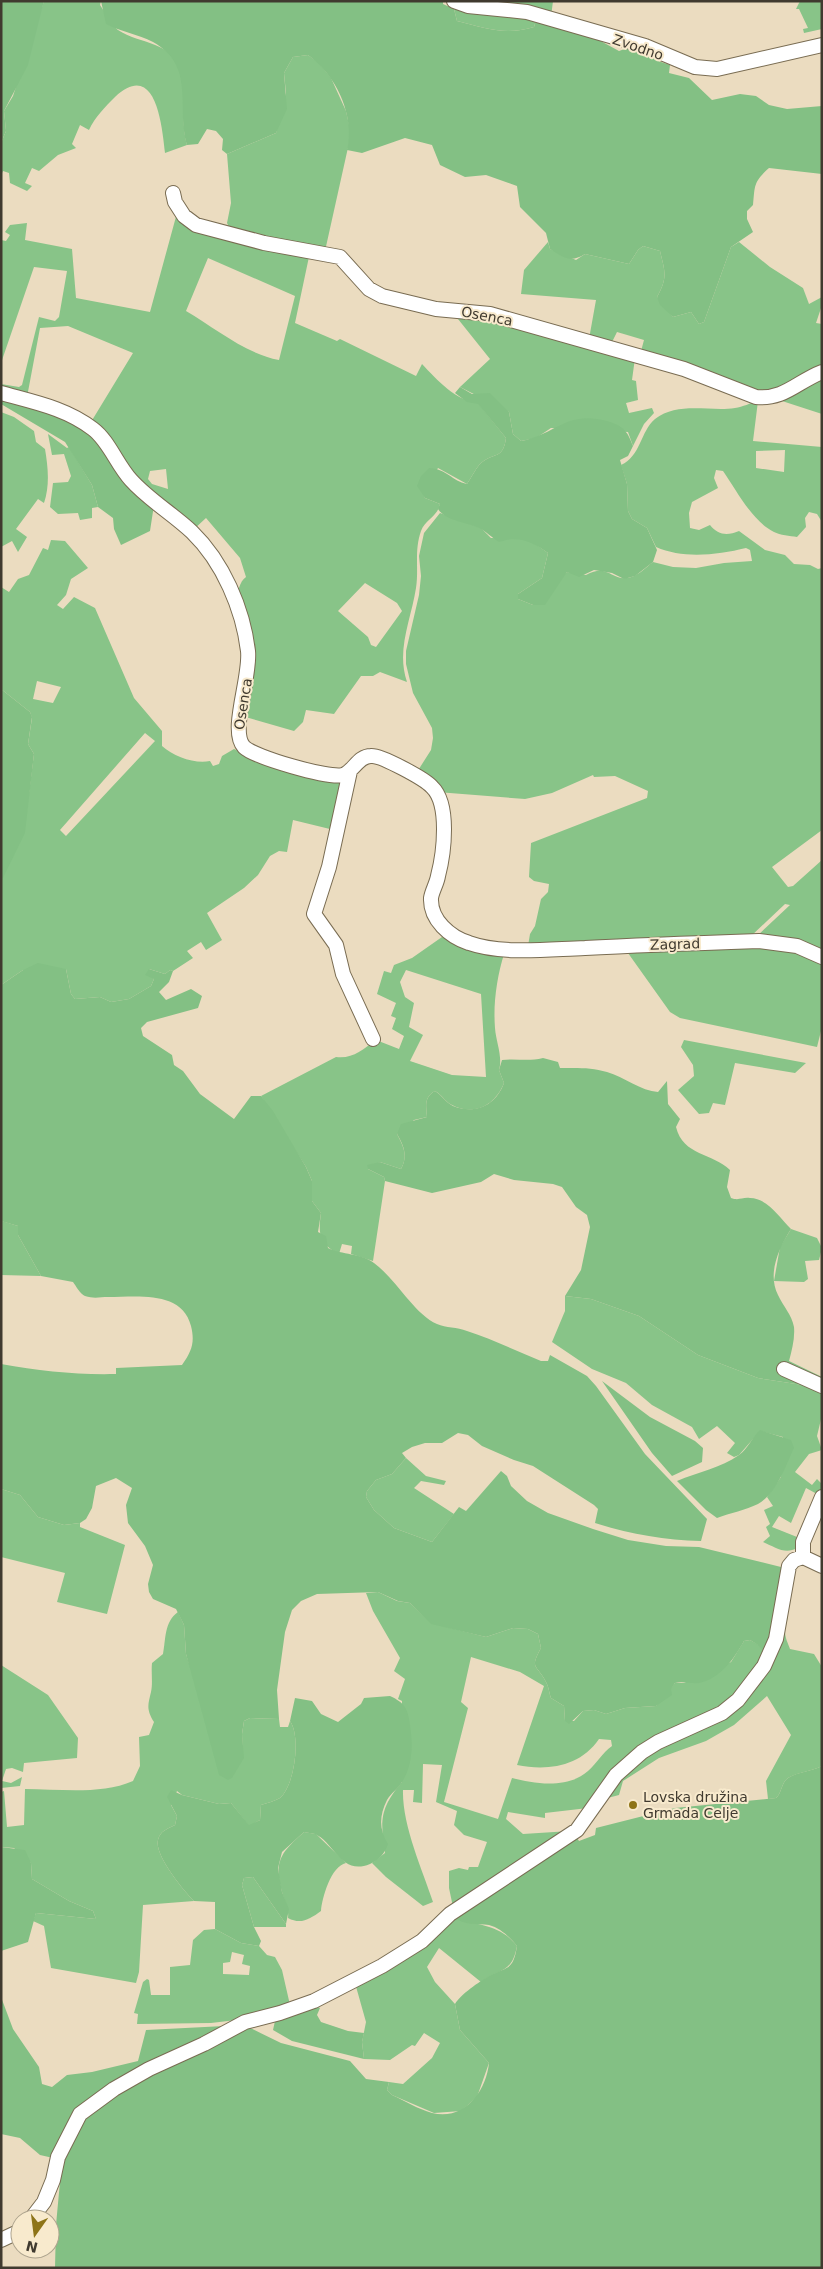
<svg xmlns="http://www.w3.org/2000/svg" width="823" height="2269" font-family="'DejaVu Sans',sans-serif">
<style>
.green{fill:#88c488;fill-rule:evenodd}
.forest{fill:#83c084}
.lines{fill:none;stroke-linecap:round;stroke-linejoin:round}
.minor-casing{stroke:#796c52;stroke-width:16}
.minor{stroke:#fff;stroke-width:14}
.poi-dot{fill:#8e7418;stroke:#f8eacd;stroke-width:2}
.labels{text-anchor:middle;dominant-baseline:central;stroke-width:4;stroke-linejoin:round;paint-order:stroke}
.street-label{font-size:14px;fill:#403a2f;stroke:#f8eacd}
.poi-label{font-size:14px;fill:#403a2f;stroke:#f8eacd;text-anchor:start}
</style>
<rect width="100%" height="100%" fill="#ebdcc0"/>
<path class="green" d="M 44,1 L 101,1 L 100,5 C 105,12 111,25 118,30 C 140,45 174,40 182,75 C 187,98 180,121 187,145 L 165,153 C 162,126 156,59 115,97 C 105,107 95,117 89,130 L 80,125 L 72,144 L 76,148 L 58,155 L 39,171 L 32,168 L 25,183 L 32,186 L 27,191 L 10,183 L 9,173 L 3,171 L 1,175 L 1,143 L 6,131 L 4,111 L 13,96 Z
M 464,1 L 553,1 L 551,17 Z
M 800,1 L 822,1 L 822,29 L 804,33 L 803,29 L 808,28 L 799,9 L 796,9 Z
M 454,9 L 470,14 L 473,9 L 537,17 L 534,27 C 505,36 485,28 457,21 Z
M 308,55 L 319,63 L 331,78 L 346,111 L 351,134 L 325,251 L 232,233 L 227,223 L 231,203 L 227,154 L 276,133 L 286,93 L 284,73 L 293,57 Z
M 177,213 L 310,252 L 295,323 L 337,341 L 340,339 L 416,376 L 422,364 C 437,380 456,401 478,403 L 506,438 C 503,460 494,452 481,463 C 476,468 471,478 467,484 L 438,468 L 423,493 L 425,498 L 440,504 C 438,516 425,520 421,531 C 414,551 419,569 416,588 C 411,620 396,650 407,682 L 380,672 L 373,676 L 361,676 L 334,714 L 306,710 L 303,722 L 294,731 L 242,716 C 244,708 248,699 249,690 C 251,665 224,593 246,577 L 240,558 L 206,518 L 193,530 L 144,488 L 91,422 L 133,353 L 68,326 L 40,328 L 27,397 L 1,390 L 1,384 L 19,387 L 22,385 L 39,317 L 55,321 L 59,317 L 67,271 L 34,267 L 1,363 L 1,240 L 6,241 L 10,235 L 5,232 L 10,225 L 27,223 L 25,240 L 72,249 L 76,298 L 150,312 ZM 208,258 L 295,296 L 279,360 C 246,354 215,328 186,311 ZM 166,469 L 168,489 L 152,484 L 148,479 L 150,471 ZM 365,583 L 397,603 L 402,611 L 376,647 L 371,645 L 368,637 L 338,611 Z
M 548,242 L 550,249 L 576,260 L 585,254 L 629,264 L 638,250 L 643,246 L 660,251 C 665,272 668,277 657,297 L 673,317 L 691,312 L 699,324 L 704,322 L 731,247 L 739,242 L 770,267 L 803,288 L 809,304 L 822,297 L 822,305 L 816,323 L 822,324 L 822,368 L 771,395 L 640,355 L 644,340 L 617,332 L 610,346 L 589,339 L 596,300 L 521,294 L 524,270 Z
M 463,312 L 635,358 L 632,380 L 636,381 L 638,400 L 626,403 L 629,413 L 652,408 L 654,413 L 644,424 L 633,446 L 628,432 L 551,428 L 536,438 L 521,441 L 513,434 L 509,412 L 460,387 L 490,359 L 454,314 Z
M 822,374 L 822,414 L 782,401 L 782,397 Z
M 758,401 L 753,441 L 822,447 L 822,522 L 817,514 L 809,512 L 805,518 L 806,527 L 797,537 C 790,536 780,535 774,532 C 752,521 737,491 723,471 L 716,470 L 714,478 L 718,488 L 692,502 L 689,513 L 690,528 L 699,530 L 710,525 C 718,535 727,536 739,531 L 765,550 L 785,555 L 794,564 L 810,565 L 818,569 L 822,568 L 822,830 L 772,867 L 788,887 L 793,886 L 822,860 L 822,956 L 757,936 L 790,905 L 785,904 L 750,937 L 687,937 L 528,946 L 530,934 L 535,926 L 541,899 L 548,892 L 549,884 L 534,881 L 529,877 L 531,843 L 647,798 L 648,791 L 615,776 L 594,777 L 593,775 L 552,793 L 525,799 L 437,792 L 417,772 L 431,750 L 433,738 L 432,728 L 413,693 L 406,664 L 406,651 L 419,595 L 421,576 L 419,556 L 424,533 L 440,513 L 481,528 L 491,538 L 522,539 L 534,543 L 548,553 L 542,578 L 518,594 L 518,599 L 533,605 L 567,572 L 586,575 C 607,563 611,580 627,578 C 637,577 645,568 653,562 L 673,567 L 696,568 L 724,563 L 752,561 L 750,550 L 746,548 C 717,555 683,559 656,547 L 647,528 L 632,519 L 628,511 L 627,484 L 621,465 C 641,456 640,432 655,419 C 678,401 710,412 735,408 C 743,407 750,403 758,401 ZM 785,450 L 784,472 L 756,468 L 756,451 Z
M 1,412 L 14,417 L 34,431 L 36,442 L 45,449 C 48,467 50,485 44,503 L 38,499 L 16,529 L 27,537 L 18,552 L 12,541 L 1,547 Z
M 48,434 L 67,448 L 69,447 L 92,485 L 98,507 L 92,508 L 92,518 L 80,520 L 78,513 L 58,514 L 50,507 L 53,483 L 68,482 L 71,476 L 64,454 L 52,455 Z
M 51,540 L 65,541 L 88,568 L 71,579 L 66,595 L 57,605 L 63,609 L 74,597 L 95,608 L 134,698 L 162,731 L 162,746 C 174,757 195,764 210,761 L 213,766 L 219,764 L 222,756 L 234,749 L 253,758 L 341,780 L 334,830 L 293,820 L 287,852 L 279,851 L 270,856 L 258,875 L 244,888 L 207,913 L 222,940 L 206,950 L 201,942 L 187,951 L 193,958 L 173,971 L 170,970 L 165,974 L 149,969 L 154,979 L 151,986 L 129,999 L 111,1002 L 100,997 L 75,999 L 71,994 L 66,969 L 23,970 L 1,985 L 1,882 L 29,793 L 34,754 L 28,744 L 32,718 L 30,712 L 1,689 L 1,587 L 9,592 L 18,579 L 29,575 L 43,548 L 48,550 ZM 37,681 L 61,687 L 53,703 L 33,699 ZM 145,733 L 155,741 L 66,836 L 60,830 Z
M 442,937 L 455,944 L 504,954 C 497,977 493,1003 495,1028 C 496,1042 503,1057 499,1070 L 504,1083 C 495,1106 473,1117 450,1104 C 444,1100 442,1095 435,1091 C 424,1097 426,1106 427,1117 L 414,1120 L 397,1134 C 404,1147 408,1156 401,1169 L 380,1162 L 368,1169 L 384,1177 L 385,1181 L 373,1261 L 351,1254 L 352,1246 L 342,1244 L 339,1254 C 319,1244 318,1234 321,1213 L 312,1201 L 312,1181 L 306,1167 L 261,1096 L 336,1057 C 353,1059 362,1050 376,1040 L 399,1049 L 404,1036 L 392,1029 L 396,1018 L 391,1016 L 396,1003 L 377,994 L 384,971 L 391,973 L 394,965 L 412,958 ZM 406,970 L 481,994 L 486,1077 L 452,1075 L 410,1061 L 423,1035 L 409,1027 L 414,1003 L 405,997 L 400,982 Z
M 767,944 L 791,950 L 822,964 L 822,1027 L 817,1047 L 680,1018 L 670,1012 L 623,946 Z
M 684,1040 L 806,1063 L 795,1073 L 735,1063 L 725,1105 L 713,1103 L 709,1113 L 699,1114 L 678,1090 L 694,1076 L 693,1065 L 681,1047 Z
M 2,1221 L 18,1226 L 18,1235 L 41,1276 L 1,1275 Z
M 791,1229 L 817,1238 L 822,1248 L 819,1260 L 805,1261 L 808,1279 L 804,1282 L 774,1281 L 780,1247 Z
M 565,1296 L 591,1299 L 639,1316 L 698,1355 L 758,1378 L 822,1388 L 822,1415 L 817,1436 L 822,1450 L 809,1454 L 795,1472 L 812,1485 L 817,1479 L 822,1484 L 822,1491 L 797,1548 C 785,1555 775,1547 763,1542 L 770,1536 L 766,1527 L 770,1524 L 764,1510 L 773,1506 L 767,1497 L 781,1477 L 783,1437 L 760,1431 L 739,1455 L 734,1457 L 727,1453 L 735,1443 L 717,1426 L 699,1439 L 692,1427 L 652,1405 L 626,1383 L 592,1369 L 552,1342 L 565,1311 ZM 806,1488 L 817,1494 L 797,1537 L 772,1527 L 779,1516 L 791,1523 Z
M 406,1458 L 426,1476 L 446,1481 L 444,1485 L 421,1481 L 414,1488 L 454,1514 L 432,1542 L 394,1528 L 374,1510 L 366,1497 L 367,1491 L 376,1480 L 392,1474 Z
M 1,1489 L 20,1495 L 38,1517 L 64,1525 L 80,1523 L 80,1527 L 125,1545 L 107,1614 L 57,1602 L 65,1573 L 1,1557 Z
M 378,1592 L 397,1601 L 410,1603 L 431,1623 L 486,1637 L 513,1628 L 528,1629 L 538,1634 L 541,1648 C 529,1670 537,1664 546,1682 C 549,1687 549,1693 551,1698 L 564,1706 L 565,1721 L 574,1721 L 583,1711 L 594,1710 L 606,1714 L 625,1708 L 656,1706 L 675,1683 L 684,1683 L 731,1662 L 744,1641 L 750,1640 L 759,1645 L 766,1655 L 730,1702 L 654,1740 L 588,1808 L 545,1813 L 545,1818 L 508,1812 L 506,1819 L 523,1834 L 570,1831 L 453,1907 L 449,1888 L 449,1871 L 459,1868 L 468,1870 L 469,1867 L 478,1867 L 487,1842 L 464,1835 L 454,1825 L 457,1811 L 436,1802 L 442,1765 L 423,1764 L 422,1803 L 413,1802 L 414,1790 L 403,1790 C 402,1825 422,1869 433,1902 L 423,1906 L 386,1877 L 372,1863 L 385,1853 C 380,1820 380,1808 402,1782 L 402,1701 L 398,1699 L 405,1679 L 394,1671 L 400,1658 L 373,1611 L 366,1593 ZM 471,1657 L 520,1672 L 544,1686 L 517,1765 C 547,1771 580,1767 599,1739 L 611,1740 L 612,1746 C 602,1753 597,1763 588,1771 C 568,1789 535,1784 512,1778 L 498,1819 L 444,1802 L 468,1708 L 461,1702 Z
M 786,1610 C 790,1619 785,1623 785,1631 C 785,1638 788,1643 790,1649 L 814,1654 L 822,1667 L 822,1766 C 812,1771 798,1772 788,1778 C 781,1783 782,1793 776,1798 L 768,1799 L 766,1781 L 791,1735 L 767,1696 L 734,1725 L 706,1741 L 659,1758 L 623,1781 L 619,1795 L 600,1800 L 643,1755 L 739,1703 Z
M 178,1612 L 184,1625 L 186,1654 L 194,1678 L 243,1758 L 242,1734 L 244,1721 L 250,1718 L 279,1719 L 280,1727 L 288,1727 L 290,1721 C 301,1736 295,1785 280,1798 C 275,1801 267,1803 261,1805 L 260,1820 L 249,1826 L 231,1803 L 219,1804 L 182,1795 L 177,1791 L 171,1805 L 177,1816 L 175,1825 C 167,1829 160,1831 158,1840 C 154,1855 184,1891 194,1901 L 143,1905 L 139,1972 L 136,1983 L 51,1968 L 44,1926 L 33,1921 L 36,1913 L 96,1919 L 93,1911 L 69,1901 L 32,1879 L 31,1863 L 14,1848 L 1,1847 L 1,1792 L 4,1791 L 7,1827 L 24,1825 L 25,1789 C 59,1789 101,1795 133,1781 L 140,1766 L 139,1737 L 149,1735 L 154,1722 C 146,1709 148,1705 151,1692 C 153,1684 151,1672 152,1663 L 163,1654 C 166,1639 164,1622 178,1612 Z
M 1,1665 L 48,1695 L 78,1738 L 77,1758 L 24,1763 L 23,1772 L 12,1768 L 6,1769 L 2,1781 L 11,1783 L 22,1777 L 20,1786 L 1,1788 Z
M 304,1832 L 316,1834 L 346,1863 C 331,1866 322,1898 321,1911 C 310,1919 301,1925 288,1918 C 289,1907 285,1903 282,1892 C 273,1860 282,1852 304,1832 Z
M 253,1877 L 286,1924 L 286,1927 L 254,1927 L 242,1885 L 244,1878 Z
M 454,1917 C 479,1927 499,1923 517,1946 C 512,1974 499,1968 481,1982 L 439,1948 L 427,1967 L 435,1982 L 455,2004 L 460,2030 L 489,2063 L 477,2097 L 461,2111 L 434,2113 L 392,2095 L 387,2090 L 389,2082 L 403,2084 L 432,2058 L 440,2043 L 424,2033 L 415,2046 L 412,2045 L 390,2060 L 364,2059 L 362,2042 L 366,2022 L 355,1983 C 404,1965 419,1953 454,1917 Z
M 215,1929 L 241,1943 L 259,1946 L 267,1955 L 275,1957 L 282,1970 L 290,2005 L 245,2019 L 211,2023 L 137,2024 L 138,2014 L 134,2013 L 143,1982 L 147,1979 L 149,1980 L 151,1995 L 170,1995 L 170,1967 L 190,1965 L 193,1940 L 204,1930 ZM 232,1952 L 244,1955 L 242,1964 L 250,1966 L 249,1975 L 223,1974 L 223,1963 L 230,1962 Z"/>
<path class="forest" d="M 1,1 L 44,1 L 28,65 L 4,111 L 6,131 L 1,143 Z
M 101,1 L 443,1 L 443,4 L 454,9 L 457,21 C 485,28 505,36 534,27 L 537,17 L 584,32 L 619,51 L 633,46 L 659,54 L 658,61 L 670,65 L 669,73 L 689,78 L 712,100 L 740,94 L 756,96 L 769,105 L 787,109 L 822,106 L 822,174 L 769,168 C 753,182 755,186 753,205 L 747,211 L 747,219 L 753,232 L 731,247 L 704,322 L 699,324 L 691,312 L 673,317 L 660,305 L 657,297 C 668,277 665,272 660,251 L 643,246 L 638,250 L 629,264 L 585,254 C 571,263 564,258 550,249 L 546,233 L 520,207 L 517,186 L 486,175 L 465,177 L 440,165 L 432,145 L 405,138 L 362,153 L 347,150 C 355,116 337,76 308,55 L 293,57 L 284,73 L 287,109 L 276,133 L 227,154 L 222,150 L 223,139 L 216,131 L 207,129 L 198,144 L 187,145 C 176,106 196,66 153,42 C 138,34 121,32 106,24 Z
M 460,387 L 472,394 L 490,393 L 509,412 L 513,434 L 521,441 C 555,435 566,410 607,421 C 623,426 627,430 633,446 L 628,456 L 620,460 L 627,484 L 628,511 L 632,519 L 647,528 L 657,550 L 653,562 L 635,576 L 624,579 L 612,573 L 594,570 L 579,577 L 567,572 L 545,605 L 533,605 L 518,599 L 518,594 L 542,578 L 548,553 C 533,542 518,535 499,542 C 492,538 486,531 479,528 C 466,522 446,521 438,509 L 440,504 L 425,498 L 417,486 L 421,476 L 429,468 C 447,469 452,481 467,484 C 471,478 476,468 481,463 C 494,452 503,460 506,438 L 478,404 L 467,402 L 455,393 Z
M 1,397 L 82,423 L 154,505 L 150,531 L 121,545 L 114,529 L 113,518 L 98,507 L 92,485 L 65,442 L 1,404 Z
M 1,689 L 30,712 L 32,717 L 28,744 L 34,754 L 25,833 L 1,882 Z
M 38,963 L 66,969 L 71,994 L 75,999 L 100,997 L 111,1002 L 129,999 L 151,986 L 154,979 L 145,975 L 149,969 L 165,974 L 170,970 L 173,971 L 169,982 L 159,992 L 166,1000 L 191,989 L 202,996 L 198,1008 L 147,1022 L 141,1028 L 143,1036 L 172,1055 L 174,1065 L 183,1071 L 200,1094 L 234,1119 L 251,1096 L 261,1096 L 273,1111 L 306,1167 L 312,1181 L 312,1201 L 321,1213 L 318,1232 L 326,1236 L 328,1248 C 342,1255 361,1253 374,1263 C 396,1279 414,1314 437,1324 C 446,1328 457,1327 467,1331 C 492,1339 516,1351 541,1361 L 548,1361 L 550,1355 L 587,1376 L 596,1386 L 645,1454 L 707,1519 L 701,1541 C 664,1540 630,1534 595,1523 L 598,1509 L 594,1505 L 533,1466 L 514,1460 L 482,1446 L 468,1435 L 458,1433 L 442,1443 L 425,1443 L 412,1447 L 402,1453 L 406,1458 L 392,1474 L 376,1480 L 367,1491 L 366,1497 L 374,1510 L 394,1528 L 432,1542 L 459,1507 L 466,1511 L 501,1471 L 507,1476 L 511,1486 L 527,1501 L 548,1513 L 593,1529 L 628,1540 L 666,1546 L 699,1547 L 781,1567 L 784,1586 L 766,1655 L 758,1645 L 750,1640 L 744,1641 C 734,1659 720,1679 699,1683 C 691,1684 683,1681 675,1683 L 671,1689 L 672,1695 L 656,1706 L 625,1708 L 606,1714 L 594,1710 L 583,1711 L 569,1724 L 565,1721 L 564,1706 L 551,1698 C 549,1693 549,1687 546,1682 C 537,1664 529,1670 541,1648 L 538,1634 L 528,1629 L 513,1628 L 486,1637 L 431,1624 L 410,1603 L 398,1601 L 378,1592 L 317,1594 L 301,1601 L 292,1610 L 285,1632 L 277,1690 L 279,1719 L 250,1718 L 244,1721 L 242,1734 L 244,1758 L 232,1778 L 228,1780 L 219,1775 L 186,1654 L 184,1625 L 176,1609 L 153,1599 L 149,1592 L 148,1584 L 153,1565 L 145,1546 L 128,1523 L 126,1505 L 132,1488 L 116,1478 L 96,1486 L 92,1508 L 86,1519 L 80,1523 L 64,1525 L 38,1517 L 20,1495 L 1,1489 L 1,1364 C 40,1371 77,1375 116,1374 L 116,1368 L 182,1365 C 192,1351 195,1342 191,1326 C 182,1290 137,1297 108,1297 C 100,1297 94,1299 85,1296 C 80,1294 76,1286 73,1282 L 41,1276 L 18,1235 L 18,1226 L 1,1221 L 1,985 L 23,970 Z
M 543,1058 L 558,1062 L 560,1068 C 576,1068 591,1067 607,1072 C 624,1077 641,1091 658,1092 L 667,1081 L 668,1104 L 680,1119 L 676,1127 C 683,1156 713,1153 730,1170 L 727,1187 L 731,1198 C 739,1201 742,1197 750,1198 C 767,1198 779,1217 791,1229 C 779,1248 767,1273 778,1295 C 783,1306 792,1315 794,1327 C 795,1338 792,1350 789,1361 L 822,1377 L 822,1388 L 758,1378 L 698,1355 L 639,1316 L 591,1299 L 565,1296 L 581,1270 L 590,1227 L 587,1215 L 576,1207 L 562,1187 L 553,1184 L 514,1180 L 494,1174 L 481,1182 L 432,1193 L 385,1181 L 384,1177 L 368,1169 L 367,1165 L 380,1162 L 401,1169 C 408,1156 404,1146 397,1134 L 401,1124 L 427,1117 C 426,1106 424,1097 435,1091 C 442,1095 445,1102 453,1106 C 476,1115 496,1105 504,1083 L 499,1070 L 502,1060 C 517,1058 527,1062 543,1058 Z
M 602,1381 L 650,1417 L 695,1441 L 703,1448 L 702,1462 L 672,1476 L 652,1453 Z
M 760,1430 L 791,1440 L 794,1448 C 785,1467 777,1493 758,1504 C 746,1510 730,1513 717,1518 L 706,1510 L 677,1481 C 698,1472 721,1468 739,1455 C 748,1449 752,1437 760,1430 Z
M 390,1696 C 405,1703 408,1709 410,1725 C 413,1744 413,1765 402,1782 C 398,1789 391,1793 387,1800 C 379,1816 379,1830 388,1844 C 385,1853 379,1860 370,1864 C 341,1876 335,1843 315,1834 C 312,1833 307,1833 304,1832 L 282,1852 L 278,1868 L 282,1892 L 289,1909 L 286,1924 L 253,1877 L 244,1878 L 242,1885 L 254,1927 L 261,1941 L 259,1946 L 241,1943 L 215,1929 L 215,1902 L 194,1901 C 184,1891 154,1855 158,1840 C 160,1831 167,1829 175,1825 L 177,1816 L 167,1797 L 171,1790 L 182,1795 L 219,1804 L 231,1803 L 249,1825 L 260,1820 L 261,1805 C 267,1803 275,1801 280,1798 C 295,1785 301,1736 290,1721 L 295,1698 L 312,1701 L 321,1714 L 338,1722 L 361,1704 L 364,1698 Z
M 822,1766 L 822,2268 L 55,2268 L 56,2225 L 62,2160 L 40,2155 L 20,2138 L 1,2134 L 1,1997 L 13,2029 L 39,2067 L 42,2084 L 52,2087 L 67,2075 L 92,2072 L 138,2061 L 146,2030 L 244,2025 L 281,2043 L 350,2061 L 366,2079 L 389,2082 L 387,2090 L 392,2095 C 405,2101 418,2109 432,2113 C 464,2121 486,2092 489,2063 L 460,2030 L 455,2004 C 461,1994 479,1982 489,1976 C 508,1966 513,1971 517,1946 C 510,1937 500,1928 489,1925 C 477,1923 464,1926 454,1917 L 576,1836 L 579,1841 L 595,1835 L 596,1828 L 675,1808 L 776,1798 C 782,1793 781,1783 788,1778 C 797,1772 812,1771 822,1766 Z
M 1,1847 L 25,1850 L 31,1863 L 32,1879 L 69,1901 L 93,1911 L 96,1919 L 36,1913 L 28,1942 L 1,1951 Z
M 313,2005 L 320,2008 L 317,2015 L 321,2022 L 348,2031 L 364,2033 L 362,2042 L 364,2059 L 292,2041 L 273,2030 L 275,2021 Z"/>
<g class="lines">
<g class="minor-casing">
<path id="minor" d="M 454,1 L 468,6 L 527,12 L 645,46 L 695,67 L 717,69 L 822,45
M 173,193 L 175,202 L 184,216 L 196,225 L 264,243 L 340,257 L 369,289 L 382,296 L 436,309 L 490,314 L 684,369 L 756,397 C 784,400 798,381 822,372
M 1,393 C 33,402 66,408 93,429 C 109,441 117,465 131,480 C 149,500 173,514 192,532 C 223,562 243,609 248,651 C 251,677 229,731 244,747 C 254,757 329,779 343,775 C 354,771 358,756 371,756 C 381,755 425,779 432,787 C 450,804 444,853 438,876 C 437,883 432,891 431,898 C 430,920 450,937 469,943 C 503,955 550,949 585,948 C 643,945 701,943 759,941 L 797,946 L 822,957
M 350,771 L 329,867 L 314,914 L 336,945 L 343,974 L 373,1039
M 784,1369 L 822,1386
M 803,1557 L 803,1542 L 822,1497
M 31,2219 L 44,2202 L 53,2180 L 58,2157 L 80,2114 L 114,2089 L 149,2069 L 204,2044 L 245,2022 L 280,2013 L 314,2001 L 382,1966 L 422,1941 L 450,1914 L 577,1830 L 616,1775 L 642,1752 L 658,1742 L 722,1713 L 738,1700 L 764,1666 L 776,1639 L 789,1566 L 794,1560 L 803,1557 L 822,1566
M 1,2240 L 20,2231"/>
</g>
<use href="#minor" class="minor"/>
</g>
<circle class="poi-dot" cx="633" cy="1805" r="5"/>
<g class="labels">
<g class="street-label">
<text transform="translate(638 47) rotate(19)">Zvodno</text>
<text transform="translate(487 316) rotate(11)">Osenca</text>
<text transform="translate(243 704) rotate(-81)">Osenca</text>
<text transform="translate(675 944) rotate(-2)">Zagrad</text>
</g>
<g class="poi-label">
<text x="643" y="1797">Lovska družina<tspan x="643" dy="16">Grmada Celje</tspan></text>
</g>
</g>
<rect width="823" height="2269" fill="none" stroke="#403a2f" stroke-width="5"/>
<g transform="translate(35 2234) rotate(194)"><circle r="24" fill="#f8eacd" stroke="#aea48e"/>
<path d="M0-4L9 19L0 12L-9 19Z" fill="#8e7418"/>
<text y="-8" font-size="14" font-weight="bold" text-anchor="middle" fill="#403a2f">N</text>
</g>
</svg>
